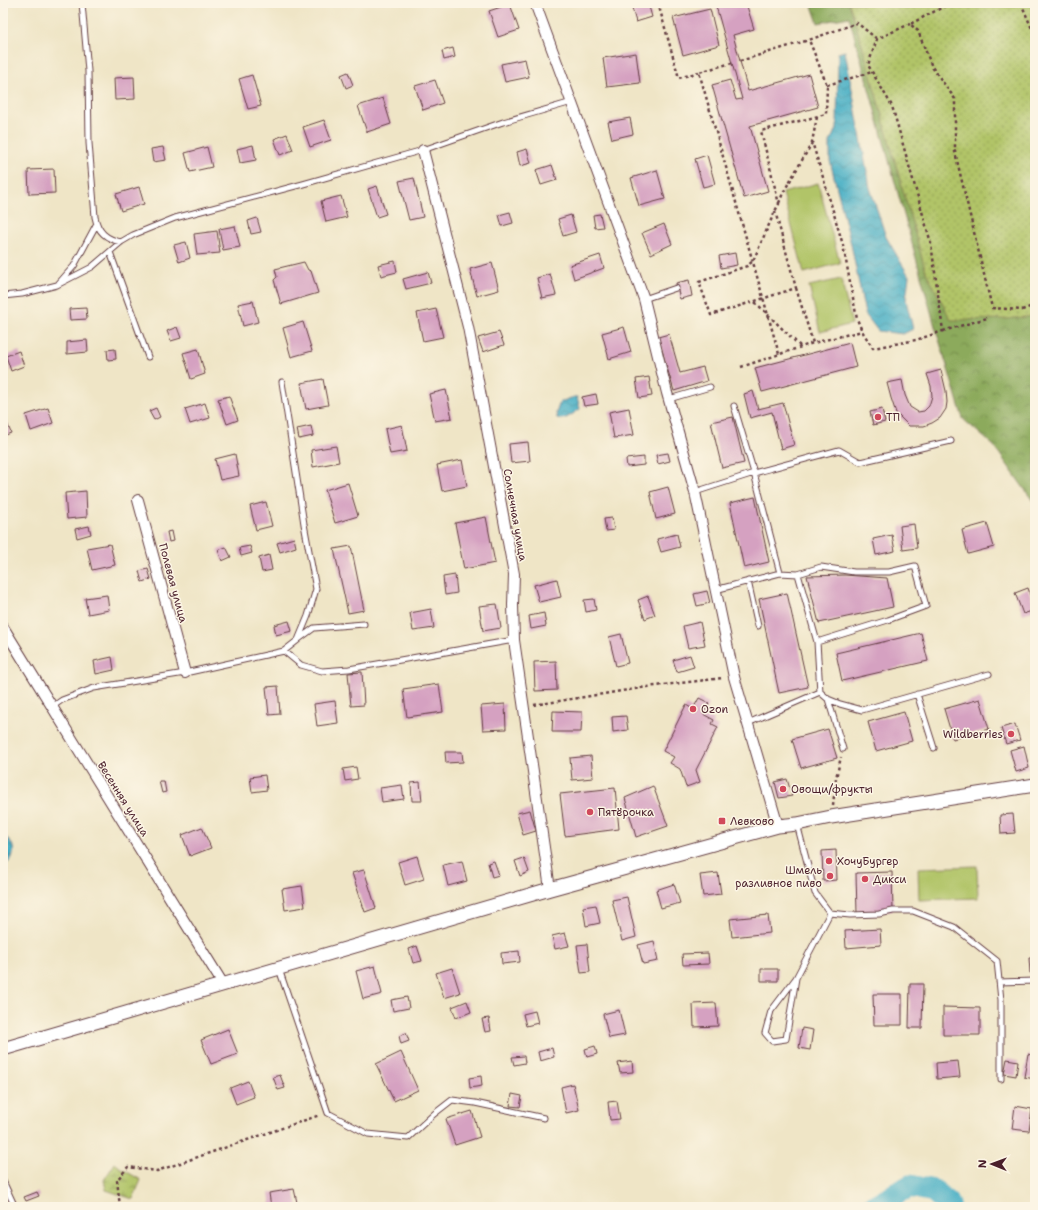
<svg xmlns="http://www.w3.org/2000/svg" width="1038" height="1210" font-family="'Shantell Sans',sans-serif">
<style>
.forest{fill:url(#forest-crowns);stroke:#6b6444}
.wetland{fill:url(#wetland-marsh);stroke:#7e724a}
.park{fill:url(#park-dots);stroke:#7e724a}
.garden{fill:#b1c468;stroke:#7e724a}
.water{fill:url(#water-waves);stroke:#486778}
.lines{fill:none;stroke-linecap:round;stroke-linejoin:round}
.river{stroke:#46afc5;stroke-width:23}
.building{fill:#d5a1c1}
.service-casing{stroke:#633d42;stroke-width:7}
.minor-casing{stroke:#633d42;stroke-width:12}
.tertiary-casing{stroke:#633d42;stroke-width:15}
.path{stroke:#633d42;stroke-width:2.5;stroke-dasharray:3 3;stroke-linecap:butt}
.service{stroke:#fff;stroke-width:5}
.minor{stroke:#fff;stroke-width:10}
.tertiary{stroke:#fff;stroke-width:13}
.poi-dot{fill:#d1495b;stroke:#fcf5e5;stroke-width:1.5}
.labels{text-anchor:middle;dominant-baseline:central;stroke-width:3;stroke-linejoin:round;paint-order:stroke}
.poi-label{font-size:11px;fill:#4a1f2b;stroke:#fcf5e5;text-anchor:start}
.street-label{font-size:11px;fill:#4a1f2b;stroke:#fcf5e5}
</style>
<defs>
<pattern id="forest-crowns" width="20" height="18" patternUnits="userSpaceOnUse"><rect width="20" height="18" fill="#8caa5c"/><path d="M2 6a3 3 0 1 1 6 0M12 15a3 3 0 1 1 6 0" fill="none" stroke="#748a4c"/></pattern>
<pattern id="wetland-marsh" width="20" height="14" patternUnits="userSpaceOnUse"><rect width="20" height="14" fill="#b1c468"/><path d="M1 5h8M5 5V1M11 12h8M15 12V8" fill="none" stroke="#929f56"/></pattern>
<pattern id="park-dots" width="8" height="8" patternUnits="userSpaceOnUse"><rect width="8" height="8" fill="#b1c468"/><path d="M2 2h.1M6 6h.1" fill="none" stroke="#929f56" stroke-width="1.8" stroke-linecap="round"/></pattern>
<pattern id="water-waves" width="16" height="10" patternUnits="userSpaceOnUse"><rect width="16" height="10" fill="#46afc5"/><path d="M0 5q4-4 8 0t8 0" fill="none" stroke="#3c8ea0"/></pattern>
</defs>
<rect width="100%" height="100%" fill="#fcf5e5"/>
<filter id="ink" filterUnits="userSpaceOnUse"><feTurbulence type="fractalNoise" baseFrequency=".025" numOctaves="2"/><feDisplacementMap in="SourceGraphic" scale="8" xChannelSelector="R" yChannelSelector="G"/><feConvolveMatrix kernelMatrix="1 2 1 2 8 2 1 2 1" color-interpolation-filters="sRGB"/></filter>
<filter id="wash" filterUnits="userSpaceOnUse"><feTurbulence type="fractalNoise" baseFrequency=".012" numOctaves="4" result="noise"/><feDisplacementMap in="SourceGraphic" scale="16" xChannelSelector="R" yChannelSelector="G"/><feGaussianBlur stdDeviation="0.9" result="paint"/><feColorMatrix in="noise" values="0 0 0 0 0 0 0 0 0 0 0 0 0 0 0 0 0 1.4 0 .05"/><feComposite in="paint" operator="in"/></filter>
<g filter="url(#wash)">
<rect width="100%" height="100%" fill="#efe5c6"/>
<path class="forest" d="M 811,3 L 1035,3 L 1035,504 L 994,446 L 963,419 L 934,323 L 849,17 L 818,23 Z"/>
<path class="wetland" d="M 115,1163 L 122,1169 L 141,1180 L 133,1199 L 106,1190 L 104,1180 Z"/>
<path class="park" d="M 849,3 L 1035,3 L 1035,316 L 1006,319 L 951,320 L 926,272 L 862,44 Z"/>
<path class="garden" d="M 818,183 L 840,263 L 804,273 L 783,193 Z
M 841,279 L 852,324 L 820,332 L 809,286 Z
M 977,866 L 978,898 L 919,900 L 918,868 Z"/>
<path class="water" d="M 845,51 L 870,188 L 886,237 L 909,276 L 906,300 L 913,329 L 903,334 L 878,331 L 865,314 L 851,244 L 830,161 L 830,142 L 837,129 L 838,53 Z
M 574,397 L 577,397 L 580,409 C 573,413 565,422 557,418 L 556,413 L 560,402 Z
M 3,836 C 11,839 16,848 12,857 C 11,861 6,864 3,867 Z"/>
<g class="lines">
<path class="river" d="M 872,1207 L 910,1186 L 934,1191 L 949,1205 L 949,1207"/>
</g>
<g id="blocks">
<path class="building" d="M 648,3 L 652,17 L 636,22 L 632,8 Z
M 726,3 L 746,3 L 754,29 L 733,35 L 748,91 L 809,74 L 818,107 L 750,126 L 768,191 L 744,198 L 712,85 L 730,80 L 736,100 L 742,99 L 716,6 Z
M 510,4 L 519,30 L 498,37 L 489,11 Z
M 710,9 L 719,45 L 683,55 L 673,18 Z
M 453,48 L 455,57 L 444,60 L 442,51 Z
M 636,53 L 640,83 L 607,87 L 603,58 Z
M 525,59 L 529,77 L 505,82 L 501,64 Z
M 348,72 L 353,85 L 346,88 L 341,75 Z
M 252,75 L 261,106 L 248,109 L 239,79 Z
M 134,77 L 135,99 L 115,100 L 114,78 Z
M 435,80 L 443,103 L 423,110 L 415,86 Z
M 383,98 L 391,124 L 367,132 L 358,106 Z
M 630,118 L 633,134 L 612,139 L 608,122 Z
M 324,120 L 331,140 L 310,147 L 303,127 Z
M 287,134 L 293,150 L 280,155 L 274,139 Z
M 253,145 L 256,160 L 240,163 L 237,149 Z
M 163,147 L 166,160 L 153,162 L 151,149 Z
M 207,147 L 212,167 L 190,172 L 185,153 Z
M 527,149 L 531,163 L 520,166 L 517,152 Z
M 707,155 L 715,184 L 703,187 L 695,159 Z
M 552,165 L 557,180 L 541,185 L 536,170 Z
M 54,169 L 55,193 L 29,194 L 28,170 Z
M 657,170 L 665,199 L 639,206 L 631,178 Z
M 414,178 L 423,217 L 409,220 L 399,181 Z
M 377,186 L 386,214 L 377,217 L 368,189 Z
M 139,187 L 144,204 L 121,211 L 116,194 Z
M 341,196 L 347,217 L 326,222 L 321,201 Z
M 510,212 L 513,223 L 502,226 L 499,215 Z
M 600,214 L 603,227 L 595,228 L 593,215 Z
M 571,215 L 576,232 L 563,236 L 558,219 Z
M 257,218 L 261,232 L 251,234 L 248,221 Z
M 664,224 L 672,244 L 651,254 L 642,233 Z
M 235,226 L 240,247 L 223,250 L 219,229 Z
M 217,231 L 220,253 L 197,255 L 194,234 Z
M 186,242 L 190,258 L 179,262 L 174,245 Z
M 735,253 L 737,265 L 721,268 L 719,256 Z
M 600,255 L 604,268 L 574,279 L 570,265 Z
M 395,261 L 397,272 L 381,276 L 378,265 Z
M 304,262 L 308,270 L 311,271 L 318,293 L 281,304 L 274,280 L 277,277 L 275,269 Z
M 492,263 L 499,290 L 477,296 L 470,269 Z
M 428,272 L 431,283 L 406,289 L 403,279 Z
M 550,274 L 556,295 L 542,298 L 537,278 Z
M 689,280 L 692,296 L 680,299 L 676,283 Z
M 253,301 L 258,322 L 243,326 L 238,304 Z
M 86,308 L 87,319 L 70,320 L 69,309 Z
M 436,309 L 443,337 L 423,341 L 417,313 Z
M 303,322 L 312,351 L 291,357 L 283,328 Z
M 177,327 L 181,338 L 171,341 L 167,331 Z
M 624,327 L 631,352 L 609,359 L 602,333 Z
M 499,332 L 504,345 L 483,352 L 478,338 Z
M 669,334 L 680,373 L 703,367 L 707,381 L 674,391 L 658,337 Z
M 87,340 L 88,352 L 67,354 L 67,342 Z
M 850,343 L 856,367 L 762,392 L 755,368 Z
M 115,349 L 116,359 L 108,360 L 107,350 Z
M 198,349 L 205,374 L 191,379 L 183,353 Z
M 19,351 L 24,366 L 11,371 L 6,356 Z
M 941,370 L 946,391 L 947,402 L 946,409 L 940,418 L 932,423 L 924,426 L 909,426 L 896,413 L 891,398 L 887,383 L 902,380 L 905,395 L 910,407 L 918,412 L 924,411 L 929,406 L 932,396 L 931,386 L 927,374 Z
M 649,377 L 652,396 L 639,398 L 636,379 Z
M 323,379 L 328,405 L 306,409 L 301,383 Z
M 446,390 L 452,418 L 435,421 L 429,394 Z
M 753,391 L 758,409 L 783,403 L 794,445 L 781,449 L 772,412 L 750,418 L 744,394 Z
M 596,394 L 598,404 L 584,406 L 582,397 Z
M 229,396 L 238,420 L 227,424 L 218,399 Z
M 205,403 L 210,418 L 190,424 L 185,409 Z
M 48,408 L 53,423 L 31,431 L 26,415 Z
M 156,408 L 160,417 L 154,420 L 149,411 Z
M 629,408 L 634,435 L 614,438 L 609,412 Z
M 882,409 L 885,422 L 873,425 L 870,412 Z
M 3,413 L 11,433 L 3,436 Z
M 733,417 L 744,463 L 722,468 L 711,422 Z
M 402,425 L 407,451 L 390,454 L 385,429 Z
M 311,426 L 313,436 L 299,439 L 297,429 Z
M 528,442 L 530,461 L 511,463 L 509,444 Z
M 336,446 L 339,462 L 313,467 L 311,450 Z
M 668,453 L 670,461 L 658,464 L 656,455 Z
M 235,454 L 239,476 L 220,480 L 215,459 Z
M 644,457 L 644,465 L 627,467 L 626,459 Z
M 462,460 L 467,486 L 442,491 L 437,465 Z
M 348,483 L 358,516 L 335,523 L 325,490 Z
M 668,487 L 675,514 L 656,519 L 650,492 Z
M 86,491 L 87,517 L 67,519 L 65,493 Z
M 755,497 L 769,562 L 744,568 L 730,503 Z
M 266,502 L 272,526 L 256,530 L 250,506 Z
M 486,517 L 495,563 L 464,569 L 455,523 Z
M 612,518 L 614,530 L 606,531 L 604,519 Z
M 987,523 L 994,547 L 968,554 L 962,530 Z
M 914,524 L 917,548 L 903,550 L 900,526 Z
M 89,526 L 91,534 L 77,538 L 75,529 Z
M 171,531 L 173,541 L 169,542 L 167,532 Z
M 677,534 L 680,547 L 661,552 L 657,539 Z
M 892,535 L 895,551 L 876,555 L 873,539 Z
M 294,538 L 296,547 L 280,552 L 277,543 Z
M 110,544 L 115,565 L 92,570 L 87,548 Z
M 250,546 L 252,553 L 241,556 L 239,548 Z
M 351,546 L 364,610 L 348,613 L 334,549 Z
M 226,547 L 231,557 L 222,561 L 218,550 Z
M 269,555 L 272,570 L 262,572 L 259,558 Z
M 148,569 L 151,579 L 142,582 L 139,571 Z
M 455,575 L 457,593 L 445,595 L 443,577 Z
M 845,575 L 887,578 L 893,607 L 819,623 L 807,576 Z
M 557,579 L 561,597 L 539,602 L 534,585 Z
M 1028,588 L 1035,610 L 1023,614 L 1015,593 Z
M 707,591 L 710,603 L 697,606 L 694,594 Z
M 787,593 L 808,687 L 779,693 L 759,599 Z
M 107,595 L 109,610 L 88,614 L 85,598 Z
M 648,596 L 655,615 L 645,619 L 638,600 Z
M 594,599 L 596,610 L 586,612 L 584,600 Z
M 497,604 L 501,628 L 483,631 L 479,606 Z
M 431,609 L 434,628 L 413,631 L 410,613 Z
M 544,613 L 546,626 L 531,629 L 529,616 Z
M 289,621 L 292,631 L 276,635 L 274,625 Z
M 700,622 L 705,645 L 688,648 L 683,626 Z
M 921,633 L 928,661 L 842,681 L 836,653 Z
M 621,634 L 628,663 L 616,666 L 609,637 Z
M 690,655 L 694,667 L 677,672 L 673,660 Z
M 112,657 L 114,670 L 96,674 L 94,661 Z
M 556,661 L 557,690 L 535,691 L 534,662 Z
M 362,672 L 364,705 L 351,706 L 348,673 Z
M 439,684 L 443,712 L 407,717 L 403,689 Z
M 278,686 L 280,714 L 269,715 L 266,687 Z
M 699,698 L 709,703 L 703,714 L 714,720 L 712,724 L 718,727 L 696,770 L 700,782 L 686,787 L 680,769 L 670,763 L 674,757 L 663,751 L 686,705 L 693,709 Z
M 980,699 L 989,729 L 953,739 L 944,709 Z
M 335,701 L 338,723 L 317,726 L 314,704 Z
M 505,704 L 506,729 L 483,730 L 481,706 Z
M 553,711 L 582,712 L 581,732 L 552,732 Z
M 904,712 L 912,741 L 876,751 L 868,722 Z
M 626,716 L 628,730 L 613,732 L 612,717 Z
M 1015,724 L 1020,740 L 1006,744 L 1001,728 Z
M 828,729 L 837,758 L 801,768 L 792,739 Z
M 1024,746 L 1029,768 L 1016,772 L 1010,750 Z
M 445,752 L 462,752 L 463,762 L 446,763 Z
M 591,756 L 593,778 L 572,780 L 570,758 Z
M 356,767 L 358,779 L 345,781 L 343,769 Z
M 265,775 L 267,790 L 252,792 L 250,777 Z
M 787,779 L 792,796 L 779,798 L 775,782 Z
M 159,781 L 164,781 L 166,792 L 162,793 Z
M 420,782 L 422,801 L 412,801 L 411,783 Z
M 402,785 L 404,799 L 382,802 L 380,788 Z
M 653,786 L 668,826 L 636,837 L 625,798 Z
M 615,788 L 619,829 L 565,836 L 560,794 Z
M 530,810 L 536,831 L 523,835 L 517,813 Z
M 1013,814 L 1015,833 L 1001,834 L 1000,815 Z
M 202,827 L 211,848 L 190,856 L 182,835 Z
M 836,850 L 837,880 L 823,881 L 822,851 Z
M 417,856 L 424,879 L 405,885 L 398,862 Z
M 524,858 L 529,872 L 520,876 L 515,861 Z
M 462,861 L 467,881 L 448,886 L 443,865 Z
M 494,861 L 499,875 L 492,877 L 488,863 Z
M 364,870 L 376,908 L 365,912 L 352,873 Z
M 892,872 L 893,911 L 857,913 L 856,873 Z
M 718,873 L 721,894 L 703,896 L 700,875 Z
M 674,884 L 680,903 L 661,908 L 656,890 Z
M 302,886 L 305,907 L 285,910 L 282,889 Z
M 627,897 L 636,937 L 622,941 L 612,900 Z
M 596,905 L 600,923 L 586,926 L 583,907 Z
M 768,915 L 770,933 L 732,937 L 730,919 Z
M 880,929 L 881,945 L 846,948 L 845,931 Z
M 565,933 L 569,946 L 555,949 L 552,936 Z
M 654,941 L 658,961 L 643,964 L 638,945 Z
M 587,944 L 590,972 L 581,973 L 577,945 Z
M 417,946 L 422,961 L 413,963 L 409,949 Z
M 519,951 L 520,962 L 502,964 L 501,953 Z
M 708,953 L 709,964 L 683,965 L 682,954 Z
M 1029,958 L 1035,958 L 1035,973 L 1030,973 Z
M 375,966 L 382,994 L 363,999 L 356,971 Z
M 452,968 L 460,993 L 444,998 L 436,973 Z
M 761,969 L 778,969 L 778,981 L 761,981 Z
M 910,984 L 923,984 L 922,1028 L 909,1028 Z
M 873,994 L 902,994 L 902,1025 L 874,1025 Z
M 407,997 L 409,1008 L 393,1011 L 391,1000 Z
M 1032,1000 L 1035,1000 L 1035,1027 L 1031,1026 Z
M 467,1001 L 471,1012 L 456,1018 L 452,1007 Z
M 716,1003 L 718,1026 L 694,1027 L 693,1004 Z
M 943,1007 L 980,1008 L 980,1035 L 943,1035 Z
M 619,1010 L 625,1035 L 609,1038 L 603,1014 Z
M 535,1011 L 538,1023 L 526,1026 L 523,1014 Z
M 489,1018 L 491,1031 L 485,1032 L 482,1019 Z
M 802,1028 L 813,1030 L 810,1050 L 799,1048 Z
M 228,1029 L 238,1054 L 211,1064 L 201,1040 Z
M 406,1033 L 409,1041 L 401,1044 L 399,1036 Z
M 595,1046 L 597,1054 L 587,1057 L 585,1049 Z
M 552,1048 L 554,1057 L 540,1061 L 538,1052 Z
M 401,1052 L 418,1090 L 394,1101 L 376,1064 Z
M 1028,1054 L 1035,1056 L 1035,1079 L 1024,1077 Z
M 524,1056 L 525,1063 L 514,1065 L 512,1057 Z
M 1007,1059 L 1018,1061 L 1016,1076 L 1004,1074 Z
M 632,1061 L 633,1072 L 620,1073 L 618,1063 Z
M 958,1061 L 960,1077 L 937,1079 L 936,1063 Z
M 280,1075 L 285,1088 L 278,1090 L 273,1077 Z
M 481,1076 L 482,1086 L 470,1088 L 469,1078 Z
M 248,1081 L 254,1097 L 236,1104 L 230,1088 Z
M 573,1084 L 579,1110 L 566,1113 L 561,1087 Z
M 512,1094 L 522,1096 L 520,1107 L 510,1106 Z
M 617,1101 L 620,1119 L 610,1120 L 608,1102 Z
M 1015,1106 L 1032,1109 L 1029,1131 L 1012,1129 Z
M 472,1111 L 480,1137 L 455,1145 L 446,1119 Z
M 294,1189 L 298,1207 L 271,1207 L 269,1193 Z
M 37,1192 L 39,1196 L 26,1201 L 24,1197 Z"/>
</g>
</g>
<g filter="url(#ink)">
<use href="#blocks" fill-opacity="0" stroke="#633d42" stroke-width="1"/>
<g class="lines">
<g class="service-casing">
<path id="service" d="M 82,3 L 88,71 L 89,143 L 95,217 C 98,232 106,239 121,242
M 110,252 L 148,357
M 59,283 L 74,266 L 96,225
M 3,296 L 22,294 L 57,285 L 92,267 L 121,242 L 133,235 L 175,218 L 303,184 L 423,150 L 503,122 L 572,102
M 644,299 L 676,288
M 669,399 L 710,387
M 734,406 L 754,473 L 780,573
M 695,492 L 754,473 L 839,450 L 860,462 L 951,441
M 798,574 L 817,642 L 820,692
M 748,581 L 758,626
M 715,590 L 780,573 L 798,574 L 821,567 L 854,572 L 889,572 L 915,566 L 926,606 L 888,620 L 817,642
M 299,639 L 314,628 L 364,624
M 284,651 L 301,665 L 322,671 L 349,669 L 514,640
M 917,694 L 934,748
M 828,699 L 843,749
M 52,707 L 62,700 L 94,688 L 185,673 L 284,651 L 298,640 L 308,616 L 316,589 L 304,524 L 282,382
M 748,723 L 820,692 L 828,699 L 840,704 L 862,710 L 989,674
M 830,913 L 850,915 L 879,914 L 893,911 L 913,911 L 954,927 L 997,961 L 1001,1000 L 1001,1079
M 279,969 L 328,1113 L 368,1134 L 408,1138 L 434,1114 L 452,1100 L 475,1103 L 544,1118
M 796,978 L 771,1011 L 765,1033 L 772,1041 L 786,1039 L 796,978 L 830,913 L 815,893 L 797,824
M 999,982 L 1035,981
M 3,1181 L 15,1207"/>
</g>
<g class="minor-casing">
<path id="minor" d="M 535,3 L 644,299 L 667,393 L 695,492 L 734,677 L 778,826
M 423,150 L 468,327 L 514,574 L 513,605 L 514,640 L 550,889
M 138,500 L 185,673
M 3,627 L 223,984"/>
</g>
<g class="tertiary-casing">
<path id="tertiary" d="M 3,1049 L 550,889 L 778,826 L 797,824 L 831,817 L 1035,785"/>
</g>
<path class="path" d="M 658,3 L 679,78 L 699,72
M 951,3 L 910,24 L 918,31 L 932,67 L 955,99 L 955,152 L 992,308 L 1022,310 L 1035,305
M 1021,3 L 1035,36
M 740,61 L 809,40
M 732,63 L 699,72 L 779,354
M 827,85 L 872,72
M 817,117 L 812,142 L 826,187 L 843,245 L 857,319 L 862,331 L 873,348 L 916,340 L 943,331 L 931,243 L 892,106 L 868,65 L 877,39 L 910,24
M 779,203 L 783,193 L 812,143
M 775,211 L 796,288 L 711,315 L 699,282 L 747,266 L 753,261 L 775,211 L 779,204 L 761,131 L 826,114 L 827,85 L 809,40 L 857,23 L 877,39
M 796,288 L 813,343 L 862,331
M 755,302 L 801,347
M 943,331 L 987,318
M 741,367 L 813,343
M 534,705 L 647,687 L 723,678
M 833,805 L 836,778 L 841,757
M 120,1207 L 117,1180 L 128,1167 L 157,1171 L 320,1115"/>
<use href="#service" class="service"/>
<use href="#minor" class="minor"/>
<use href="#tertiary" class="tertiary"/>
</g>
</g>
<g class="poi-dot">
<circle cx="878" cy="417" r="4"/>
<circle cx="693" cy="709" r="4"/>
<circle cx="1011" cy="734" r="4"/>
<circle cx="783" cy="789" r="4"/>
<circle cx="590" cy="812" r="4"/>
<rect x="718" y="817" width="8" height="8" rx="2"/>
<circle cx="829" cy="861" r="4"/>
<circle cx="830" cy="876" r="4"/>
<circle cx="865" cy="879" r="4"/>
</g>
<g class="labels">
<g class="poi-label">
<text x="886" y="417">ТП</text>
<text x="701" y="709">Ozon</text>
<text x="1003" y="734" text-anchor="end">Wildberries</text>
<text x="791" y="789">Овощи/фрукты</text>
<text x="598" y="812">Пятёрочка</text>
<text x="730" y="821">Левково</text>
<text x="837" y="861">ХочуБургер</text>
<text x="822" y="870" text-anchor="end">Шмель<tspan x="822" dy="13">разливное пиво</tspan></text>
<text x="873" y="879">Дикси</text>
</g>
<g class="street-label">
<text transform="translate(515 515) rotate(80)">Солнечная улица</text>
<text transform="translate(173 583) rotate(75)">Полевая улица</text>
<text transform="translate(123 799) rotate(58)">Весенняя улица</text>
</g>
</g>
<rect width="1038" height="1210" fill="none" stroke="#fcf5e5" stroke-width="16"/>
<g transform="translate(992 1164) rotate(271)" stroke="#fcf5e5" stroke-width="3" paint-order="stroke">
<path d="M0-3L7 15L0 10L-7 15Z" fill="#4a1f2b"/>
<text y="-6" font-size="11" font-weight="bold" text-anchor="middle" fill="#4a1f2b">N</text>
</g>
</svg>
